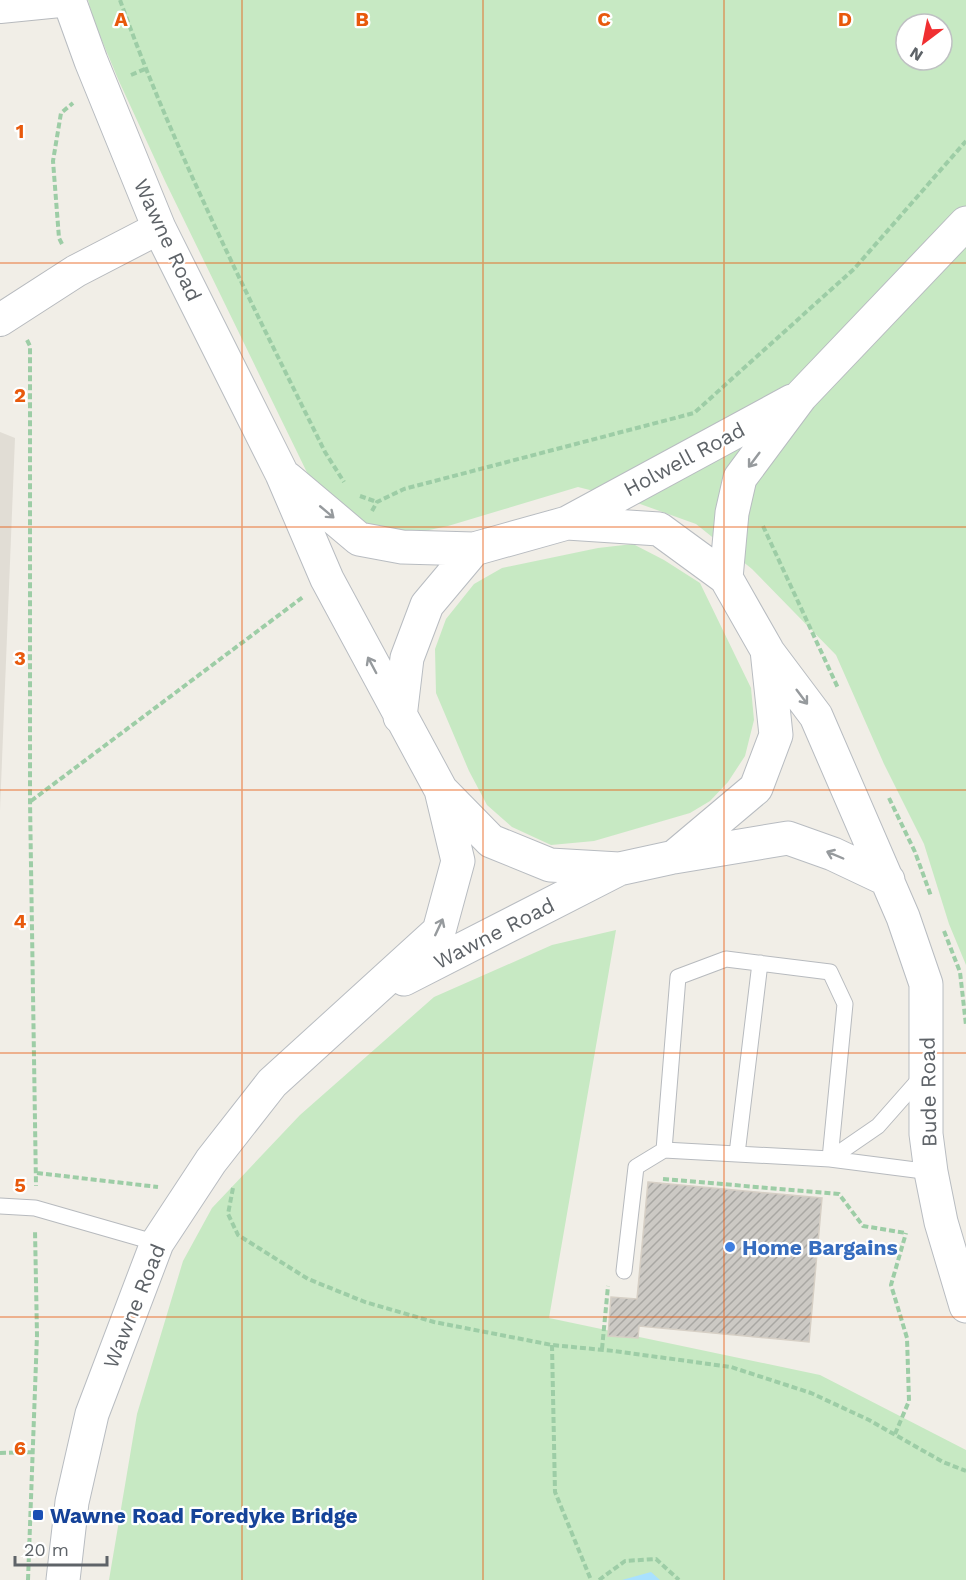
<svg xmlns="http://www.w3.org/2000/svg" width="966" height="1580" font-family="'Work Sans',sans-serif">
<style>
.education{fill:#e1ddd5}
.green{fill:#c7e9c3;fill-rule:evenodd}
.water{fill:#a9e1ff}
.building{fill:url(#building-hatch);stroke:#d6cfc5;stroke-width:1.5}
.lines{fill:none;stroke-linecap:round;stroke-linejoin:round}
.lane-casing{stroke:#b7babe;stroke-width:17}
.street-casing{stroke:#b7babe;stroke-width:34}
.secondary-casing{stroke:#b8bcc1;stroke-width:35}
.path{stroke:#9dcda6;stroke-width:4;stroke-dasharray:6 3;stroke-linecap:butt}
.lane{stroke:#fff;stroke-width:15}
.street{stroke:#fff;stroke-width:32}
.secondary{stroke:#fff;stroke-width:33}
.oneway{stroke:#969a9d}
.grid{fill:none;stroke:#e8590c;stroke-width:1.5;stroke-opacity:0.55}
.shop-dot{fill:#3f7fe0;stroke:#fff;stroke-width:2}
.transit-dot{fill:#1a4fb4;stroke:#fff;stroke-width:2}
.labels{text-anchor:middle;dominant-baseline:central;stroke-width:4.5;stroke-linejoin:round;paint-order:stroke}
.street-label{font-size:21px;fill:#5e6368;stroke:#fff}
.shop-label{font-size:21px;font-weight:bold;fill:#366cbe;stroke:#fff;text-anchor:start}
.transit-label{font-size:21px;font-weight:bold;fill:#164399;stroke:#fff;text-anchor:start}
.grid-label{font-size:20px;text-anchor:middle;font-weight:bold;fill:#e8590c;stroke:#fff;stroke-width:4.5;stroke-linejoin:round;paint-order:stroke}
</style>
<defs>
<pattern id="building-hatch" width="6" height="6" patternUnits="userSpaceOnUse" patternTransform="scale(1.5)"><rect width="6" height="6" fill="#ccc9c4"/><path d="M-1 1l2-2M0 6l6-6M5 7l2-2" fill="none" stroke="#a9a7a3"/></pattern>
</defs>
<rect width="100%" height="100%" fill="#f1eee7"/>
<path class="education" d="M 0,432 L 15,438 L 0,810 Z"/>
<path class="green" d="M 88,0 L 966,0 L 966,965 L 949,924 L 924,844 L 884,764 L 836,655 L 752,569 L 696,524 L 629,500 L 578,487 L 448,526 L 401,536 L 374,532 L 318,495 L 165,181 L 118,79 L 93,19 ZM 906,24 L 942,24 L 942,60 L 906,60 Z
M 633,544 L 664,560 L 700,583 L 751,688 L 754,720 L 745,756 L 728,782 L 710,801 L 690,813 L 594,841 L 551,845 L 512,827 L 487,805 L 469,771 L 436,693 L 435,649 L 446,619 L 474,584 L 502,568 L 598,548 Z
M 616,930 L 549,1318 L 820,1375 L 966,1450 L 966,1580 L 109,1580 L 137,1414 L 183,1261 L 212,1208 L 300,1115 L 434,997 L 552,945 Z"/>
<path class="water" d="M 651,1572 L 660,1580 L 622,1580 Z"/>
<path class="building" d="M 648,1182 L 822,1198 L 809,1342 L 639,1326 L 638,1338 L 608,1336 L 611,1297 L 637,1299 Z"/>
<g class="lines">
<g class="lane-casing">
<path id="lane" d="M 737,1154 L 760,963
M 830,1159 L 845,1004 L 830,972 L 726,959 L 678,977 L 664,1150 L 830,1159 L 931,1172
M 830,1159 L 878,1126 L 923,1075
M 0,1206 L 35,1208 L 157,1243
M 624,1271 L 636,1167 L 664,1150"/>
</g>
<g class="street-casing">
<path id="street" d="M 0,7 L 70,0
M 0,320 L 76,271 L 159,228"/>
</g>
<g class="secondary-casing">
<path id="secondary" d="M 69,0 L 91,61 L 159,228 L 282,474 L 327,579 L 441,790 L 491,841 L 550,865 L 619,869 L 674,857 L 788,838 L 833,854 L 888,880
M 288,479 L 359,539 L 402,547 L 474,549
M 567,523 L 792,401
M 726,578 L 732,513 L 740,478 L 801,396 L 966,223
M 768,652 L 816,716 L 903,917 L 926,984 L 926,1134 L 931,1172 L 941,1222 L 966,1306
M 400,717 L 407,658 L 427,605 L 474,549 L 567,523 L 659,529 L 726,578 L 767,650 L 776,735 L 756,788 L 674,857
M 404,979 L 617,870
M 63,1580 L 72,1502 L 92,1414 L 157,1243 L 211,1161 L 272,1083 L 439,931 L 458,861 L 441,790"/>
</g>
<path class="path" d="M 120,0 C 176,156 252,304 325,452 L 344,482
M 131,75 L 145,69
M 62,244 L 59,238 L 53,161 L 61,113 L 73,103
M 27,340 L 30,346 L 30,801 L 36,1186
M 360,496 L 377,502
M 372,511 L 377,502 L 404,489 L 694,413 L 854,269 L 966,141
M 763,526 L 838,688
M 889,798 L 915,852 L 931,896
M 31,801 L 303,597
M 944,931 L 960,972 L 966,1025
M 37,1173 L 158,1187
M 663,1179 L 839,1194 L 863,1226 L 906,1233
M 233,1188 L 228,1214 L 238,1235 L 308,1279 L 365,1302 L 434,1322 L 552,1345 L 614,1351 L 731,1367 L 811,1393 L 869,1420 L 943,1462 L 966,1471
M 552,1345 L 555,1492 L 591,1580
M 602,1349 L 608,1286
M 895,1434 L 909,1401 L 907,1338 L 891,1285 L 906,1233
M 0,1453 L 34,1452
M 28,1580 L 37,1335 L 35,1230
M 599,1580 L 625,1561 L 656,1559 L 679,1580"/>
<use href="#lane" class="lane"/>
<use href="#street" class="street"/>
<use href="#secondary" class="secondary"/>
</g>
<defs><path id="oneway-shaft" d="M-6 0H5M1.5-3L5.5 0L1.5 3" fill="none" stroke-width="1.6" stroke-linecap="round" stroke-linejoin="round" transform="scale(1.5)"/></defs>
<g class="oneway">
<use href="#oneway-shaft" transform="translate(754 460) rotate(127)"/>
<use href="#oneway-shaft" transform="translate(327 512) rotate(40)"/>
<use href="#oneway-shaft" transform="translate(372 665) rotate(-118)"/>
<use href="#oneway-shaft" transform="translate(802 697) rotate(53)"/>
<use href="#oneway-shaft" transform="translate(835 855) rotate(-157)"/>
<use href="#oneway-shaft" transform="translate(439 927) rotate(-65)"/>
</g>
<path class="grid" d="M 242,0 L 242,1580M 483,0 L 483,1580M 724,0 L 724,1580M 0,263 L 966,263M 0,527 L 966,527M 0,790 L 966,790M 0,1053 L 966,1053M 0,1317 L 966,1317"/>
<circle class="shop-dot" cx="730" cy="1247" r="6"/>
<rect class="transit-dot" x="32" y="1509" width="12" height="12" rx="3"/>
<g class="labels">
<g class="street-label">
<text transform="translate(168 240) rotate(65)">Wawne Road</text>
<text transform="translate(684 459) rotate(-28)">Holwell Road</text>
<text transform="translate(494 933) rotate(-27)">Wawne Road</text>
<text transform="translate(928 1092) rotate(-91)">Bude Road</text>
<text transform="translate(134 1306) rotate(-68)">Wawne Road</text>
</g>
<g class="shop-label">
<text x="742" y="1247">Home Bargains</text>
</g>
<g class="transit-label">
<text x="50" y="1515">Wawne Road Foredyke Bridge</text>
</g>
</g>
<g class="grid-label">
<text x="121" y="26">A</text>
<text x="362" y="26">B</text>
<text x="604" y="26">C</text>
<text x="845" y="26">D</text>
<text x="20" y="138">1</text>
<text x="20" y="402">2</text>
<text x="20" y="665">3</text>
<text x="20" y="928">4</text>
<text x="20" y="1192">5</text>
<text x="20" y="1455">6</text>
</g>
<g transform="translate(924 42) rotate(212)"><circle r="28" fill="#ffffff" stroke="#bfc1c3" stroke-width="1.5"/>
<path d="M0-4.5L10 22L0 15L-10 22Z" fill="#f02f31"/>
<text y="-9" font-size="16" font-weight="bold" text-anchor="middle" fill="#5e6368">N</text>
</g>
<path d="M15 1556v9h92v-9" fill="none" stroke="#5e6368" stroke-width="3"/>
<text x="24" y="1556" font-size="18" fill="#5e6368" stroke="#ffffff" stroke-width="4.5" paint-order="stroke">20 m</text>
</svg>
